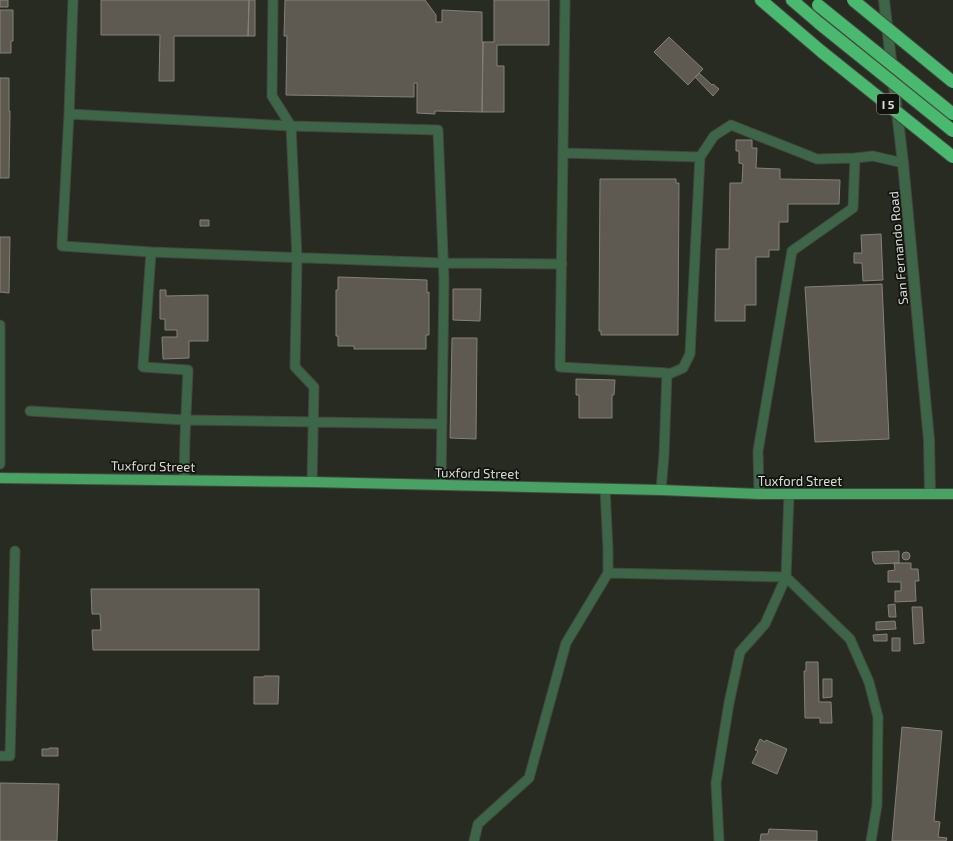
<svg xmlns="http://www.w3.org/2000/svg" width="953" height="841" font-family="'Exo 2',sans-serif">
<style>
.building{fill:#5e5a51;stroke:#868178}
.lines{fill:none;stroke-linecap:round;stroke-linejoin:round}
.service-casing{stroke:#45473f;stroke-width:11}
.minor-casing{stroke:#45473f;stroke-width:12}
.primary-casing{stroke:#45473f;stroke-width:12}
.motorway-casing{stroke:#45473f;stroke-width:14}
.service{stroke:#3d6648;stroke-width:9}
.minor{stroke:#3d6648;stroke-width:10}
.primary{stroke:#47a264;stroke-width:10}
.motorway{stroke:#48b96e;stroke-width:12}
.motorway-bridge-casing{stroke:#45473f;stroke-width:14;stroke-linecap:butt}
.motorway-bridge{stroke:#48b96e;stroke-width:12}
.labels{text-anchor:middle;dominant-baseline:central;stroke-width:3.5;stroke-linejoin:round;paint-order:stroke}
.shield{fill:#12130f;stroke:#9fa09b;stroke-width:1}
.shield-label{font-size:12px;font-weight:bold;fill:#dbddd7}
.street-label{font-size:13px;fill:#dbddd7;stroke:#12130f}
</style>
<rect width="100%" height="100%" fill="#282b22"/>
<path class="building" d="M 0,0 L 8,0 L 8,7 L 0,7 Z
M 101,0 L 249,0 L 248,36 L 174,36 L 174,81 L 159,81 L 160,35 L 101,35 Z
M 249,0 L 255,0 L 255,36 L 248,36 Z
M 285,0 L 425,0 L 436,15 L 436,22 L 442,22 L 442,10 L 482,12 L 482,42 L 483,42 L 482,112 L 435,111 L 435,114 L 417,113 L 417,83 L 414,83 L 414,97 L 286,95 L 287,36 L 284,36 Z
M 494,0 L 549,0 L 549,45 L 497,45 L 497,66 L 504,66 L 504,112 L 482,112 L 483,42 L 494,42 Z
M 0,10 L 13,10 L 13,41 L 11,41 L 11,53 L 0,53 Z
M 669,37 L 703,69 L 688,85 L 654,52 Z
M 699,73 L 712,85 L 713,84 L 719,89 L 713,96 L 695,77 Z
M 0,78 L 9,78 L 9,111 L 10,111 L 9,178 L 0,178 Z
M 736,140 L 752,140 L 752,148 L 757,148 L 756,168 L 780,169 L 780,179 L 840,180 L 839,204 L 788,204 L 788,222 L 779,222 L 779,250 L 769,250 L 769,257 L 756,257 L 756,305 L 745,305 L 745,321 L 715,321 L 716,249 L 729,249 L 730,183 L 742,183 L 743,164 L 739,163 L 739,151 L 736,151 Z
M 600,179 L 676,179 L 676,183 L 679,183 L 678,335 L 601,335 L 601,331 L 599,331 Z
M 200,220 L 209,220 L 209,226 L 200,226 Z
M 881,234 L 883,280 L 863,281 L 862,263 L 854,263 L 854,253 L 862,253 L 861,235 Z
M 0,237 L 10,237 L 9,293 L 0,292 Z
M 338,277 L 427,280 L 427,293 L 429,292 L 429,335 L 426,335 L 426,349 L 354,349 L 354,346 L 338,346 L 338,336 L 336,336 L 336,290 L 338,290 Z
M 882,284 L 889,439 L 815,442 L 805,287 Z
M 453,289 L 481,289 L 480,321 L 453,320 Z
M 160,290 L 166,290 L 166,296 L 208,295 L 208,341 L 189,341 L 189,358 L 163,359 L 162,337 L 177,337 L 177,330 L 165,330 L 165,319 L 160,319 Z
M 452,338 L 477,338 L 476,439 L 450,438 Z
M 576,379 L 615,380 L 614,395 L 612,395 L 612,418 L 579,418 L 579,395 L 576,395 Z
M 899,551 L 899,563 L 875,564 L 873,561 L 872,552 Z
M902 556a4 4 0 1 1 8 0a4 4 0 1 1-8 0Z
M 894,563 L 911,563 L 911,569 L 918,569 L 919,581 L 915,581 L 916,601 L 895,602 L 895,591 L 901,591 L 901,582 L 888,582 L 888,571 L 895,570 Z
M 91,589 L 259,589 L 259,650 L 93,650 L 92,630 L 101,630 L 100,614 L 92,614 Z
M 895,604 L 896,617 L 889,617 L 888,605 Z
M 912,607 L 922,607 L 924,643 L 914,644 Z
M 895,621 L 896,629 L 876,630 L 876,622 Z
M 887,634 L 887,641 L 874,641 L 873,635 Z
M 892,638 L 900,638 L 900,651 L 892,651 Z
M 806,662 L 818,662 L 819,702 L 831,702 L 832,723 L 820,723 L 820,718 L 805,718 L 804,671 L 806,671 Z
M 264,676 L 279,676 L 278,704 L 254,704 L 254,677 L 264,677 Z
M 823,679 L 832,679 L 832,697 L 823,698 Z
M 902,727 L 942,731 L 934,821 L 940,822 L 938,837 L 947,838 L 946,841 L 892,841 Z
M 760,739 L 765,742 L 766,740 L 787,749 L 777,774 L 752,763 L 758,751 L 755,750 Z
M 49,748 L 58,748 L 58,756 L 42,756 L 42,749 L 49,749 Z
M 0,783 L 59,784 L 57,841 L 0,841 Z
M 769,829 L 817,831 L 817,841 L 760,841 L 761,834 L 768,834 Z"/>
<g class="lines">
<g class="service-casing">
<path id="service" d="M 73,0 L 69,114 L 291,126 L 438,130 L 444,280 L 441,485
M 273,0 L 272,96 L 291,126 L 297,258 L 295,367 L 314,387 L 312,482
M 565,0 L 560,367 L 667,373 L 664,455 L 661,490
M 69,114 L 62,246 L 151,252
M 563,153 L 700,157 L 690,354 L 683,368 L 667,375
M 700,157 L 714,136 L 731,125 L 817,159 L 855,158
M 0,325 L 0,464
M 30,411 L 185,420 L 442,424
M 184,480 L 185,437 L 188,370 L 143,367 L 151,252 L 443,263 L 562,264
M 605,489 L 608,549 L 608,573 L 786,577 L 789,494
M 759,494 L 758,451 L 792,251 L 853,208 L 855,158 L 873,156 L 903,163
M 0,756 L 10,756 L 15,551
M 474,841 L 478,824 L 529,778 L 566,643 L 608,573
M 719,841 L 716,783 L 729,703 L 740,652 L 765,624 L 786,577 L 850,639 L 869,682 L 878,717 L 877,805 L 871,841"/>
</g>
<g class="minor-casing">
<path id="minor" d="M 884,0 L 903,163 L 929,440 L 930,494"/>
</g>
<g class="primary-casing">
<path id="primary" d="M 0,478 L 312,482 L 661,490 L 759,494 L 953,494"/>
</g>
<g class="motorway-casing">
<path id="motorway" d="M 761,0 L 822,52
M 792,0 L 820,24"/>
</g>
<use href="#service" class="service"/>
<use href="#minor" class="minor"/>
<use href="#primary" class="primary"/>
<use href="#motorway" class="motorway"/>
<g class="motorway-bridge-casing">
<path id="motorway-bridge" d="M 853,0 L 953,82
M 818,5 L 953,114
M 820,24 L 953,131
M 822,52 L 953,157"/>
</g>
<use href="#motorway-bridge" class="motorway-bridge"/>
</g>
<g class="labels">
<rect class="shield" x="877" y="94" width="22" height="20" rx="3"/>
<g class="shield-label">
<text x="888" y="104">I 5</text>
</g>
<g class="street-label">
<text transform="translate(898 248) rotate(-95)">San Fernando Road</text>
<text transform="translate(153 466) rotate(1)">Tuxford Street</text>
<text transform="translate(477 473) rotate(1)">Tuxford Street</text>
<text x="800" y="481">Tuxford Street</text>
</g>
</g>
</svg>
